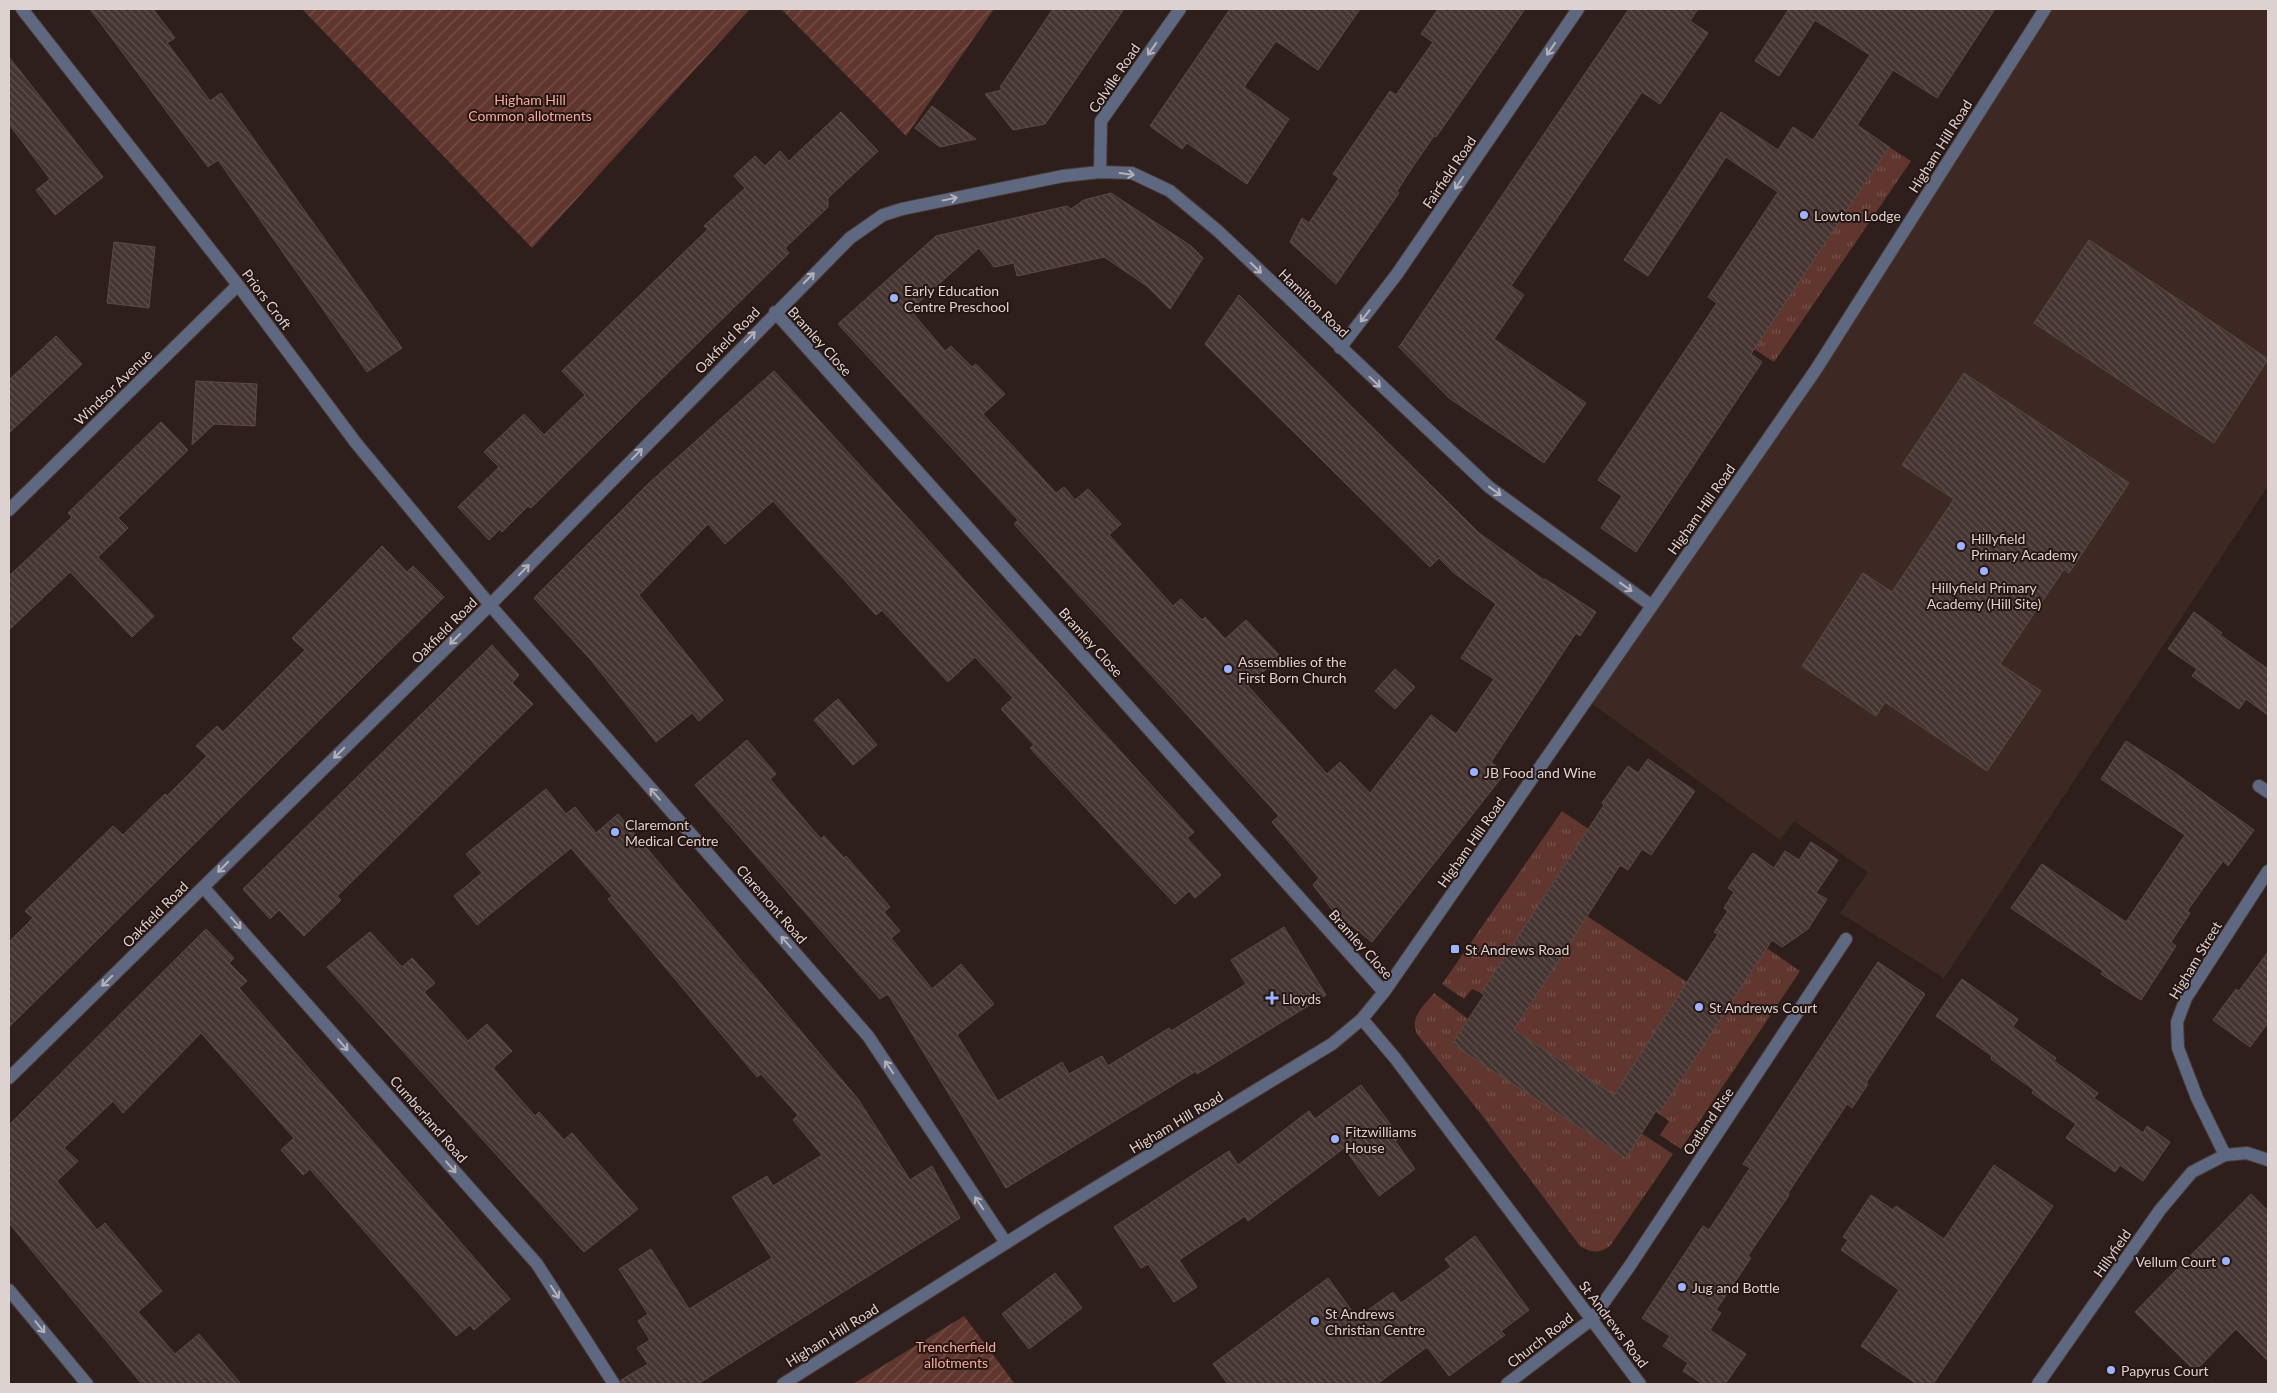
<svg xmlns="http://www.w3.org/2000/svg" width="2277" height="1393" font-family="Lato,sans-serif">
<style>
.built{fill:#3e2824}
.grass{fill:url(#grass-tufts)}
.garden{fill:url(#garden-furrows)}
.building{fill:url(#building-back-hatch);stroke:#5b4a46}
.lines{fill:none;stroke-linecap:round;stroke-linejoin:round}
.minor-casing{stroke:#4b3c39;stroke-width:14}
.minor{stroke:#5f6881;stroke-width:12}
.oneway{stroke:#b7b2b8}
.poi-dot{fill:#9db4fd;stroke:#251613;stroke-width:2}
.labels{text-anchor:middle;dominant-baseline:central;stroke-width:4;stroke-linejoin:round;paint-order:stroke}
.street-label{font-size:14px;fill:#ddd2d0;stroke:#251613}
.park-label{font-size:14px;fill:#f8aa9a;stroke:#251613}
.poi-label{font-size:14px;fill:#ddd2d0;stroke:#251613;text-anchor:start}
</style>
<defs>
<pattern id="grass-tufts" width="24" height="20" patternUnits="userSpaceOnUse" patternTransform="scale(1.25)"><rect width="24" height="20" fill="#60362e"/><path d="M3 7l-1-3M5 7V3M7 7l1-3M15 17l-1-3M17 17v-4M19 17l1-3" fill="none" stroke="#76524b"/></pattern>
<pattern id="garden-furrows" width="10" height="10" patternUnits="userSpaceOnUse" patternTransform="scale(1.25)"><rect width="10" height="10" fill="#60362e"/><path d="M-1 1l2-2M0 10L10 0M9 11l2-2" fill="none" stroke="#76524b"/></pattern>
<pattern id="building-back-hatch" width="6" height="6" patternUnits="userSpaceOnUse" patternTransform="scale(1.25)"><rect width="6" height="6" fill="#453532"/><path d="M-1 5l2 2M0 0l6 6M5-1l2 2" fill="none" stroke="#5f514f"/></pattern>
</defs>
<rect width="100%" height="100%" fill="#2f1f1c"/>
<path class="built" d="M 2045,9 L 2268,9 L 2268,486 L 1944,978 L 1840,913 L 1868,872 L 1794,821 L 1780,840 L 1587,700 L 1815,371 Z"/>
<path class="grass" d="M 1889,147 L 1911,161 L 1774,362 L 1754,349 L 1789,226 L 1822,248 Z
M 1562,811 L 1615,847 L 1582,838 L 1481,993 L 1472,989 L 1464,999 L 1442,984 Z
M 1587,916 L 1687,982 L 1614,1095 L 1514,1030 Z
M 1752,938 L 1800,971 L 1681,1149 L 1660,1135 L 1669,1121 L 1659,1114 L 1762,955 Z
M 1434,993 L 1468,1019 L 1452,1044 L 1626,1157 L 1641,1133 L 1673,1154 L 1610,1246 C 1599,1254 1592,1253 1580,1246 L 1481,1114 L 1417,1034 C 1409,1017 1424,1006 1434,993 Z"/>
<path class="garden" d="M 302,9 L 750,9 L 532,248 Z
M 781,9 L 994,9 L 906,136 Z
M 964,1316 L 1015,1384 L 853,1384 Z"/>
<path class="building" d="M 90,9 L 153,9 L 175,38 L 167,43 L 186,68 L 210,101 L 221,93 L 402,348 L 367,372 L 218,160 L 208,167 Z
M 1053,9 L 1124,9 L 1045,124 L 1013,130 L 985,94 L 1002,90 L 1000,87 Z
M 1230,9 L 1360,9 L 1318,70 L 1276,41 L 1244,87 L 1289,119 L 1247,184 L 1187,143 L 1182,149 L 1150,126 Z
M 1438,9 L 1525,9 L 1436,137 L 1434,136 L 1414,165 L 1397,191 L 1399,193 L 1336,284 L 1290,242 L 1302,218 L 1309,223 L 1339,178 L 1333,174 L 1390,91 L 1396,95 L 1433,42 L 1421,34 Z
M 1629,9 L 1698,9 L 1690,21 L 1708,33 L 1660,104 L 1642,92 L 1511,286 L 1524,295 L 1494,339 L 1586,403 L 1544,463 L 1449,398 L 1399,347 Z
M 1789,9 L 1995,9 L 1937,98 L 1893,70 L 1857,125 L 1889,147 L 1751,354 L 1762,362 L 1636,552 L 1601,528 L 1622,496 L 1598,480 L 1717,303 L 1708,297 L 1778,192 L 1726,157 L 1648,276 L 1624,260 L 1721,112 L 1778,150 L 1793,127 L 1813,140 L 1870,55 L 1815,20 L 1779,76 L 1755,61 Z
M 9,57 L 103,177 L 55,215 L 36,190 L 50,179 L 9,124 Z
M 932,106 L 976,139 L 940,147 L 915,128 Z
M 841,112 L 878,151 L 828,198 L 828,207 L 785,248 L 789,253 L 531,508 L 528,506 L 502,532 L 500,529 L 489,540 L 458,507 L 499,467 L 484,452 L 524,414 L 544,435 L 585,395 L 562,371 L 708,229 L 704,226 L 745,188 L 734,176 L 755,156 L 765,166 L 780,151 L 789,161 Z
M 1111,193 L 1191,246 L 1203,258 L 1170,309 L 1147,286 L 1104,257 L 1017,276 L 1014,263 L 994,267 L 979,248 L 910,310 L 945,351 L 951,346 L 972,367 L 976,364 L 1005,394 L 983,414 L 1056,493 L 1064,487 L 1075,500 L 1088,489 L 1121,524 L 1109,535 L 1173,606 L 1181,599 L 1202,620 L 1205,617 L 1225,639 L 1246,620 L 1280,656 L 1248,686 L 1327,774 L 1340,762 L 1370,793 L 1431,715 L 1456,734 L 1494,679 L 1461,658 L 1496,604 L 1454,573 L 1439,558 L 1430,567 L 1205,344 L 1239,295 L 1479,533 L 1544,580 L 1545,579 L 1596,612 L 1580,636 L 1576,633 L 1491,762 L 1505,773 L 1372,942 L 1334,912 L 1313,885 L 1319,878 L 1272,822 L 1279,816 L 1014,524 L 1018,520 L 838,324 L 936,236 L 1067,206 L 1071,209 L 1084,200 Z
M 2089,240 L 2268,359 L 2214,443 L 2034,323 Z
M 114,242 L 155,247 L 149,308 L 107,303 Z
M 56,336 L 82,364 L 9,433 L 9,380 Z
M 774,371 L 1194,832 L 1187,838 L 1221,875 L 1195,898 L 1189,891 L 1175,904 L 1030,748 L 1034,745 L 1001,709 L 1013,698 L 975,657 L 948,682 L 882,610 L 876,615 L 773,501 L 725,544 L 708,524 L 639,595 L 723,700 L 699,721 L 692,713 L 656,742 L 591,660 L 534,598 L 649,483 Z
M 1964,373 L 2129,483 L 2069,573 L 2064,569 L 2000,664 L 2041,691 L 1987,771 L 1885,702 L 1876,716 L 1802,666 L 1863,573 L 1892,592 L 1954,499 L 1902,465 Z
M 196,381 L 257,384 L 255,426 L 214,424 L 192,445 Z
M 161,422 L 188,450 L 118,518 L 128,528 L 98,557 L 154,616 L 132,637 L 70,572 L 9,630 L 9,576 L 72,517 L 68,513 Z
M 382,546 L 407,572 L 413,566 L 444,597 L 9,1027 L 9,942 L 33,918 L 25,911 L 113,826 L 123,835 L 165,794 L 167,796 L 207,756 L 196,746 L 217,726 L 223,732 L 305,650 L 292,638 Z
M 2194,612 L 2222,633 L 2220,635 L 2268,669 L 2268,715 L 2246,699 L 2239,709 L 2192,676 L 2197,669 L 2168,649 Z
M 492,645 L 519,675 L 512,683 L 533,704 L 337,896 L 341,900 L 304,936 L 279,910 L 270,919 L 243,889 Z
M 1395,669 L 1415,687 L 1395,709 L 1375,691 Z
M 838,699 L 877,745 L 853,765 L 814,720 Z
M 747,740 L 776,774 L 770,779 L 789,802 L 821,839 L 824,836 L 844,858 L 846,856 L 890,907 L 884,912 L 900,931 L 891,938 L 932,989 L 961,964 L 994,1004 L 957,1035 L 998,1101 L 1062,1062 L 1069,1074 L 1102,1056 L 1108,1066 L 1169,1028 L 1171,1031 L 1246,984 L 1231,960 L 1284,927 L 1326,995 L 1197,1074 L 1196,1071 L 1006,1188 L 888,994 L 880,999 L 695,785 Z
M 2126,741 L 2171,770 L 2254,830 L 2228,866 L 2223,861 L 2187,911 L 2190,913 L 2171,942 L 2176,946 L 2141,1000 L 2101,974 L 2103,971 L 2011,908 L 2042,864 L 2126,922 L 2185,835 L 2101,779 Z
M 1648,759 L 1695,791 L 1651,855 L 1642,849 L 1628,870 L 1620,865 L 1514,1030 L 1614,1095 L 1718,934 L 1714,932 L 1728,911 L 1724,908 L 1734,892 L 1728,888 L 1753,853 L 1774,868 L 1785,851 L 1799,860 L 1811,842 L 1838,860 L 1816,893 L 1827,899 L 1808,929 L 1782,947 L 1772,940 L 1659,1114 L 1656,1111 L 1626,1158 L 1452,1044 L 1484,995 L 1481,993 L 1604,805 L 1602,803 L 1628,766 L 1638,773 Z
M 546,789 L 566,814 L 575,807 L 596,833 L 618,814 L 858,1099 L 910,1180 L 932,1166 L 960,1218 L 698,1384 L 622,1384 L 621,1380 L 648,1364 L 637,1348 L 650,1340 L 638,1321 L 648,1314 L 619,1269 L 651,1249 L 689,1309 L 772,1258 L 732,1197 L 767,1176 L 773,1186 L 822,1155 L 793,1120 L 798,1115 L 761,1074 L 757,1077 L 608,899 L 612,896 L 571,848 L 477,925 L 454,896 L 482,873 L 466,854 Z
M 206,929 L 234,958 L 229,963 L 247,981 L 239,988 L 510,1299 L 474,1330 L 470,1325 L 456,1336 L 310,1169 L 303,1175 L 281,1150 L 294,1138 L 201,1033 L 123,1113 L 113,1101 L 64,1148 L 78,1161 L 57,1181 L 97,1230 L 105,1223 L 162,1291 L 138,1312 L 175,1354 L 199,1334 L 241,1384 L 139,1384 L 141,1383 L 9,1223 L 9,1125 Z
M 370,932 L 402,967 L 412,958 L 435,983 L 424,992 L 468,1041 L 487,1024 L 512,1051 L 493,1068 L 535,1116 L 539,1112 L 564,1140 L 572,1133 L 638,1209 L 584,1252 L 327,967 Z
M 2268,952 L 2268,1023 L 2250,1047 L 2213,1020 L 2236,989 L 2239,991 Z
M 1878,962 L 1925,994 L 1866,1083 L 1868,1084 L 1852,1108 L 1847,1104 L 1788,1193 L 1789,1195 L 1748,1256 L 1751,1258 L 1716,1310 L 1721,1313 L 1710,1330 L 1746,1354 L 1725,1384 L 1703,1384 L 1683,1371 L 1688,1363 L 1663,1346 L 1670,1336 L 1642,1318 L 1703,1226 L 1709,1230 L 1750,1168 L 1743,1164 Z
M 1962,979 L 2018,1019 L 2013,1027 L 2056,1058 L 2054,1061 L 2098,1093 L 2094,1098 L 2143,1133 L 2147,1126 L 2170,1142 L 2143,1181 L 2120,1165 L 2115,1172 L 2066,1138 L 2076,1124 L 2032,1093 L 2034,1090 L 1991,1059 L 1992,1056 L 1936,1016 Z
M 1361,1085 L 1400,1137 L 1395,1141 L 1415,1169 L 1379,1196 L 1344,1148 L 1248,1221 L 1245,1216 L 1179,1260 L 1197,1287 L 1174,1302 L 1148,1264 L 1141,1268 L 1114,1227 L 1229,1151 L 1238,1165 L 1309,1111 L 1315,1119 Z
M 1994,1165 L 2053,1206 L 1933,1384 L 1917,1384 L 1861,1346 L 1899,1290 L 1841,1250 L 1848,1240 L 1843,1237 L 1871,1195 L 1893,1210 L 1896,1206 L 1944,1239 Z
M 2251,1194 L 2268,1211 L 2268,1361 L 2236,1329 L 2195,1371 L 2135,1312 Z
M 1475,1236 L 1529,1310 L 1501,1331 L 1505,1335 L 1449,1376 L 1427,1347 L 1377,1384 L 1228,1384 L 1213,1364 L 1328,1278 L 1357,1318 L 1393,1292 L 1401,1303 L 1451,1267 L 1445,1259 Z
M 1055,1273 L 1082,1308 L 1029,1349 L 1002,1314 Z"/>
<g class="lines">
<g class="minor-casing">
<path id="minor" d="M 22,9 L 238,285 L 356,443 L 490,605 L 868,1036 L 1006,1243
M 1100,172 L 1101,121 L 1180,9
M 775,312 L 1384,992
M 1340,348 L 1397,274 L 1578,9
M 9,510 L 238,285
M 2259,786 L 2268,792
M 203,887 L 537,1264 L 614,1384
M 1362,1019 L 1395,1058 L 1640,1384
M 9,1078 L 490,605 L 850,238 L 883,215 L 902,209 L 1063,176 L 1100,172 L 1132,173 L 1170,191 L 1218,231 L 1489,487 L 1652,606
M 2225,1155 L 2197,1098 L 2178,1048 L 2177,1022 L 2186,998 L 2268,871
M 9,1290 L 87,1384
M 783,1384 L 1044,1219 L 1332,1044 L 1362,1019 L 1384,992 L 1815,371 L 2045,9
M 1507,1384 L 1592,1319 L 1629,1267 L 1846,939
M 2038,1384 L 2160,1210 L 2192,1172 L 2225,1155 L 2247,1153 L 2268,1160"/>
</g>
<use href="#minor" class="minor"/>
</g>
<defs><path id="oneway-shaft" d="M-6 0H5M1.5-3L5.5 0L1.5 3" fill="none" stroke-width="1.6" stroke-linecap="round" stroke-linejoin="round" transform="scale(1.25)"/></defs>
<g class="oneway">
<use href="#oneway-shaft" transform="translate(1152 49) rotate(125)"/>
<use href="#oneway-shaft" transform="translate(1551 49) rotate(124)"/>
<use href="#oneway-shaft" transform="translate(1127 174) rotate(8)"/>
<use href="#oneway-shaft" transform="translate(1459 183) rotate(124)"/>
<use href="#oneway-shaft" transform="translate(950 199) rotate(-11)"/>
<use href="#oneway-shaft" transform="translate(1256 268) rotate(44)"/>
<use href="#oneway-shaft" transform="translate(809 278) rotate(-45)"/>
<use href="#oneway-shaft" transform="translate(1365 316) rotate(128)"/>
<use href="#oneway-shaft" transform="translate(750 337) rotate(-46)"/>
<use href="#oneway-shaft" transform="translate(1375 382) rotate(43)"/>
<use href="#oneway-shaft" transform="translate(637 454) rotate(-46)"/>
<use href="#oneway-shaft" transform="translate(1495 491) rotate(36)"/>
<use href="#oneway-shaft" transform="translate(524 570) rotate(-46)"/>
<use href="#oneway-shaft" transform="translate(1626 587) rotate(36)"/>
<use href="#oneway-shaft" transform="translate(455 639) rotate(135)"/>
<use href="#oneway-shaft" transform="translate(339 753) rotate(135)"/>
<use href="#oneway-shaft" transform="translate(655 794) rotate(-131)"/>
<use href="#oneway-shaft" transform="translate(223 867) rotate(135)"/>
<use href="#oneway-shaft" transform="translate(236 923) rotate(49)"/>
<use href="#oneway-shaft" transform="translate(786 942) rotate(-131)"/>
<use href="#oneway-shaft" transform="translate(107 981) rotate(135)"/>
<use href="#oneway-shaft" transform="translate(343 1045) rotate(49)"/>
<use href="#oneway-shaft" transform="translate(889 1067) rotate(-124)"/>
<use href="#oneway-shaft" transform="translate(451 1167) rotate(49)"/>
<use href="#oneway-shaft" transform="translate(979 1203) rotate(-124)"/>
<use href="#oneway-shaft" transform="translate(555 1292) rotate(57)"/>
<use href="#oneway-shaft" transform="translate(40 1327) rotate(51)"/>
</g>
<g class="poi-dot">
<circle cx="1804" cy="215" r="5"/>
<circle cx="894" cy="298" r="5"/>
<circle cx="1961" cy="546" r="5"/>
<circle cx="1984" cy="571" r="5"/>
<circle cx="1228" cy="669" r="5"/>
<circle cx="1474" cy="772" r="5"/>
<circle cx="615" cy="832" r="5"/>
<rect x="1450" y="944" width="10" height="10" rx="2.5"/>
<path d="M1269.5 990.5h5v5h5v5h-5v5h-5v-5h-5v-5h5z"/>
<circle cx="1699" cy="1007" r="5"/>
<circle cx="1335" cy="1139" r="5"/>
<circle cx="2226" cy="1261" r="5"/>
<circle cx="1682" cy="1287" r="5"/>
<circle cx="1315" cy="1321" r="5"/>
<circle cx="2111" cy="1370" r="5"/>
</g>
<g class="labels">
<g class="street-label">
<text transform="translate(1114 78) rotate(-56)">Colville Road</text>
<text transform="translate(1940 146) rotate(-58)">Higham Hill Road</text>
<text transform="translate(1449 172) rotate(-56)">Fairfield Road</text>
<text transform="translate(267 299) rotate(53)">Priors Croft</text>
<text transform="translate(1314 303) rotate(44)">Hamilton Road</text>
<text transform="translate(727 340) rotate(-46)">Oakfield Road</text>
<text transform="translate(820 341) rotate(48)">Bramley Close</text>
<text transform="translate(113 387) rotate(-44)">Windsor Avenue</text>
<text transform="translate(1701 509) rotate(-55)">Higham Hill Road</text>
<text transform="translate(444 630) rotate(-45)">Oakfield Road</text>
<text transform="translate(1091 642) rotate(48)">Bramley Close</text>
<text transform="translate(1471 842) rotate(-55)">Higham Hill Road</text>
<text transform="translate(772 904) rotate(49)">Claremont Road</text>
<text transform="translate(155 914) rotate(-45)">Oakfield Road</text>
<text transform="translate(1361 944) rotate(48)">Bramley Close</text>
<text transform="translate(2195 960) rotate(-59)">Higham Street</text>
<text transform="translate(429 1119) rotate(49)">Cumberland Road</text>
<text transform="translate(1708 1121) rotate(-56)">Oatland Rise</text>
<text transform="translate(1176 1122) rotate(-31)">Higham Hill Road</text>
<text transform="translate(2112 1253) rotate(-55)">Hillyfield</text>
<text transform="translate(1614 1324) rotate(53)">St Andrews Road</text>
<text transform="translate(832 1335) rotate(-32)">Higham Hill Road</text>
<text transform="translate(1540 1340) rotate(-38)">Church Road</text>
</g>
<g class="park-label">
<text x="530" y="99">Higham Hill<tspan x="530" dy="16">Common allotments</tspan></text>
<text x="956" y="1346">Trencherfield<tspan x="956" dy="16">allotments</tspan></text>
</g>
<g class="poi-label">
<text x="1814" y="215">Lowton Lodge</text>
<text x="904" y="290">Early Education<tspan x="904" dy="16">Centre Preschool</tspan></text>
<text x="1971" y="538">Hillyfield<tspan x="1971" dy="16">Primary Academy</tspan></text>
<text x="1984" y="587" text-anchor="middle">Hillyfield Primary<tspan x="1984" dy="16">Academy (Hill Site)</tspan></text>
<text x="1238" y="661">Assemblies of the<tspan x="1238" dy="16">First Born Church</tspan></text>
<text x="1484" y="772">JB Food and Wine</text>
<text x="625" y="824">Claremont<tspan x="625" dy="16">Medical Centre</tspan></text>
<text x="1465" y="949">St Andrews Road</text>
<text x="1282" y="998">Lloyds</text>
<text x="1709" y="1007">St Andrews Court</text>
<text x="1345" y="1131">Fitzwilliams<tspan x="1345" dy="16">House</tspan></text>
<text x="2216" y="1261" text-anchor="end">Vellum Court</text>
<text x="1692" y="1287">Jug and Bottle</text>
<text x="1325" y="1313">St Andrews<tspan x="1325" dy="16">Christian Centre</tspan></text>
<text x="2121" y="1370">Papyrus Court</text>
</g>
</g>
<rect width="2277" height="1393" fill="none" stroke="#ddd2d0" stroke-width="20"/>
</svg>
